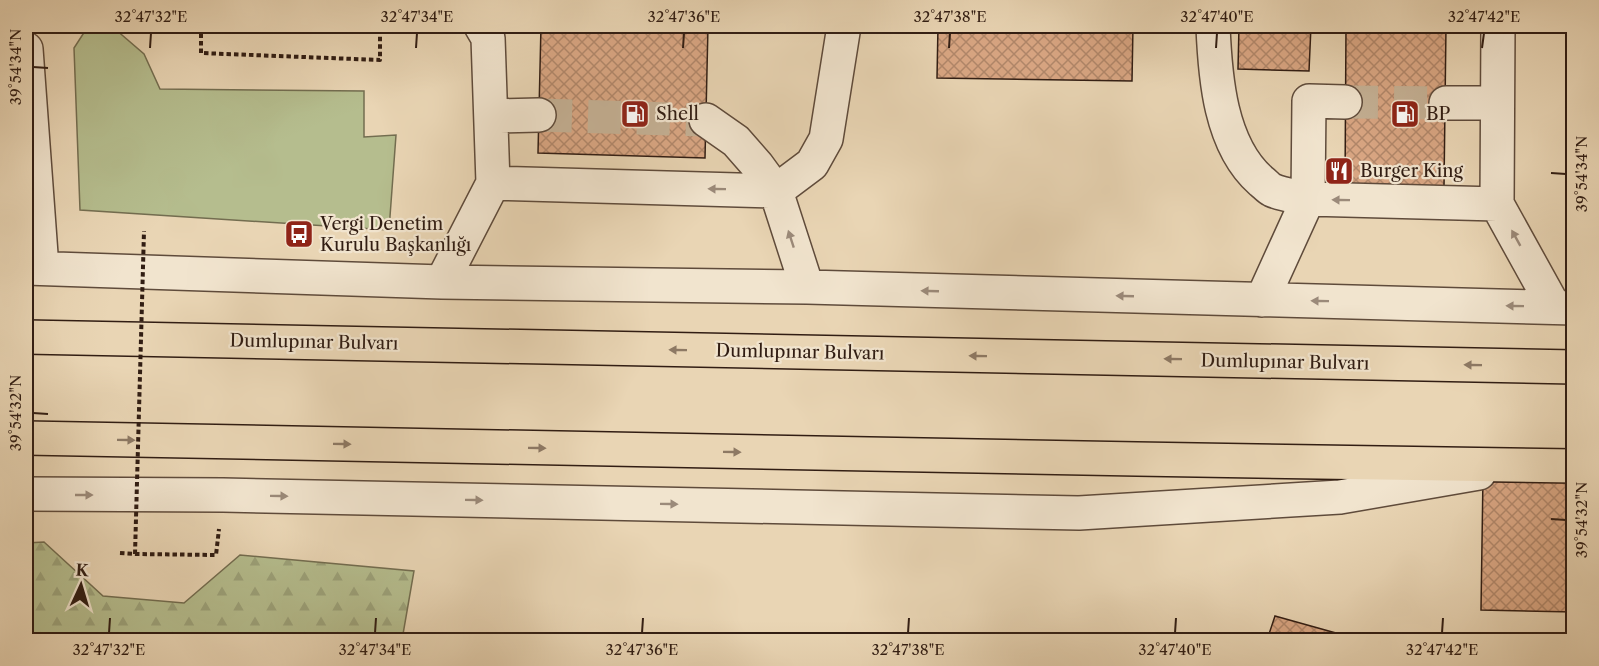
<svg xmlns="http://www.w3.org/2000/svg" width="1599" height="666" font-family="'Libre Caslon Text',serif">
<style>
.grass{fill:#b5bd8e;stroke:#736d50;stroke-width:1.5}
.forest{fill:url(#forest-firs);stroke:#736d50;stroke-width:1.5}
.building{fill:url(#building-cross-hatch);stroke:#311d13;stroke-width:1.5}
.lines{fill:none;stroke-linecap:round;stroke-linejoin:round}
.minor-tunnel{stroke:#c4b094;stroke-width:33;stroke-dasharray:33 16;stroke-linecap:butt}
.minor-casing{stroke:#5f4b3b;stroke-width:36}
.highway-casing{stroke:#311d13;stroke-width:36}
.path{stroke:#311d13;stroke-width:4;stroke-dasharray:4.5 3;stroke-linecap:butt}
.minor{stroke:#f1e4ce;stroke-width:33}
.highway{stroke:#e9d5b4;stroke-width:33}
.path-bridge{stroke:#311d13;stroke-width:4;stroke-dasharray:4.5 3;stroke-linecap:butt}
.oneway{fill:#9b8a7a}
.oneway2{fill:#8d7964}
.ticks{fill:none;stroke:#311d13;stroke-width:2}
.labels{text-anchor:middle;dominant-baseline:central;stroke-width:4.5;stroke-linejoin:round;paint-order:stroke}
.poi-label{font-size:18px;fill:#311d13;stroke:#f1e4ce;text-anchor:start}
.street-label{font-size:18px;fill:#311d13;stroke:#f1e4ce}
.neatline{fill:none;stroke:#311d13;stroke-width:2}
.ticks-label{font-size:15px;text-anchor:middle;fill:#311d13}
</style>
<defs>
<pattern id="forest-firs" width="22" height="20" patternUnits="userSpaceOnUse" patternTransform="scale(1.5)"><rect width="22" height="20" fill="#b5bd8e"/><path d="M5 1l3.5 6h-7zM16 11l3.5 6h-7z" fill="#9ca27a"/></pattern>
<pattern id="building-cross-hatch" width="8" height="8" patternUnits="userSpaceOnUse" patternTransform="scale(1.5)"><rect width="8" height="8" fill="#d9a683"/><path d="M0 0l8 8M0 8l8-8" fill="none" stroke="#b1876a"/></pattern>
</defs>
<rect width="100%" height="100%" fill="#e9d5b4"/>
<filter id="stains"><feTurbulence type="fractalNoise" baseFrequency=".00333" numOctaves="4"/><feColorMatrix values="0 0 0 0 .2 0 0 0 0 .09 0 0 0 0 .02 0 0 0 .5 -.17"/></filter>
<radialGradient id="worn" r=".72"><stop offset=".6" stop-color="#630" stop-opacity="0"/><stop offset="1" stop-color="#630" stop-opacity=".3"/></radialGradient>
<path class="grass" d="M 115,29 L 144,54 L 160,89 L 364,91 L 364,137 L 396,135 L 389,230 L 80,210 L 74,48 L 85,31 Z"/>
<path class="forest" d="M 44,542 L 103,596 L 184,603 L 240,555 L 414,571 L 402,640 L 26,640 L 26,543 Z"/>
<path class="building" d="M 541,26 L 708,26 L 705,158 L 538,153 Z
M 938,26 L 1133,26 L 1132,81 L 937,78 Z
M 1239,26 L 1311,26 L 1309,71 L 1238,69 Z
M 1346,26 L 1446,26 L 1444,187 L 1345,186 Z
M 1483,476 L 1574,478 L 1574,612 L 1481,610 Z
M 1275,616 L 1361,640 L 1267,640 Z"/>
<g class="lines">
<path class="minor-tunnel" d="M 1345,102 L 1446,103
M 539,115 L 706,120"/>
<g class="minor-casing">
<path id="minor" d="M 1213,26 C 1215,77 1220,145 1261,181 C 1265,184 1268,188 1272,190 C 1283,195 1297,196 1308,199 L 1309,101 L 1345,102
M 26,49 L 42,268
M 1446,103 L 1497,103
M 491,116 L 539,115
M 706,120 L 736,141 L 757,165 L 776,191 L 807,287
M 493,183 L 776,191 L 812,164 L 826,139 L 844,26
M 1497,204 L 1498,26
M 26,268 L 442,282 L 807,287 L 1574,308
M 442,282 L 493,183 L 488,38 L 481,26
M 1262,300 L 1308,199 L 1497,204 L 1554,307
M 26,494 L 223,495 L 1079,513 L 1340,497 L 1479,473"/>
</g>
<g class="highway-casing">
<path id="highway" d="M 26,337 L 1574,367
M 26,438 L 1137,459 L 1574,466"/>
</g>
<path class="path" d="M 201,26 L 201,53 L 380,60 L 380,26
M 135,554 L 216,555 L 219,529"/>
<use href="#minor" class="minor"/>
<use href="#highway" class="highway"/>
<path class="path-bridge" d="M 120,553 L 135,554 L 144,231"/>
</g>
<defs><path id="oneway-solid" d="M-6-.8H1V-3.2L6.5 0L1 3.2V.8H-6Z" transform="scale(1.5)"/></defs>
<g class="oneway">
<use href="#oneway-solid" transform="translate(717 189) rotate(-179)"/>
<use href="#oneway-solid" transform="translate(1341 200) rotate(-179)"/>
<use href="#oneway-solid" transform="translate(1516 238) rotate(-119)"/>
<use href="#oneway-solid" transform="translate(791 239) rotate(-108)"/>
<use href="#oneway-solid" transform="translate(930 291) rotate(-178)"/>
<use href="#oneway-solid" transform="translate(1125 296) rotate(-178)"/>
<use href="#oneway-solid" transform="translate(1320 301) rotate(-179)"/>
<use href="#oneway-solid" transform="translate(1515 306) rotate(-179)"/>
<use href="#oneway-solid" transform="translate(84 495)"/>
<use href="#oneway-solid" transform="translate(279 496) rotate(1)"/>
<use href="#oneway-solid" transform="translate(474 500) rotate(1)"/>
<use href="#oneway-solid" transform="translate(669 504) rotate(1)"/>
</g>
<g class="oneway2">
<use href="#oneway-solid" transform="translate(678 350) rotate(-179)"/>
<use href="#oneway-solid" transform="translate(978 356) rotate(-179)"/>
<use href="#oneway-solid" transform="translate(1173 359) rotate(-179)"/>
<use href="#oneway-solid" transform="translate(1473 365) rotate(-179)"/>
<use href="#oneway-solid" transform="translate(126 440) rotate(1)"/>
<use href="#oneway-solid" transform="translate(342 444) rotate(1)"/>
<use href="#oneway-solid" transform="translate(537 448) rotate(1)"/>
<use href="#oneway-solid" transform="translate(732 452) rotate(1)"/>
</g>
<path class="ticks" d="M 150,48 L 151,33M 416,48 L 417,33M 683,48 L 684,33M 949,48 L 950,33M 1216,48 L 1217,33M 1482,48 L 1484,33M 33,67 L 48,68M 1551,173 L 1566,174M 33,413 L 48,414M 1551,519 L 1566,520M 109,633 L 110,618M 375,633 L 376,618M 642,633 L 643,618M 908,633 L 909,618M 1175,633 L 1176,618M 1442,633 L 1443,618"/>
<defs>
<g id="fuel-square" transform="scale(1.5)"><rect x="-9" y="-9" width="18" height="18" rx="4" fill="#8f2418" stroke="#f1e4ce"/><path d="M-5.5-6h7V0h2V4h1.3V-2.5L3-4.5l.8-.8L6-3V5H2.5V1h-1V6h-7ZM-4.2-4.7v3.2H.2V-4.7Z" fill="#fff"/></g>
<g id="restaurant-square" transform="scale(1.5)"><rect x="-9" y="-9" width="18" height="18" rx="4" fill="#8f2418" stroke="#f1e4ce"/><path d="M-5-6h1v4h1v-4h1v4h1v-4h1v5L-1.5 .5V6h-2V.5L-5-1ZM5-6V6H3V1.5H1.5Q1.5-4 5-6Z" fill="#fff"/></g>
<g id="bus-square" transform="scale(1.5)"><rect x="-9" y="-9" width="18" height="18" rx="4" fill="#8f2418" stroke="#f1e4ce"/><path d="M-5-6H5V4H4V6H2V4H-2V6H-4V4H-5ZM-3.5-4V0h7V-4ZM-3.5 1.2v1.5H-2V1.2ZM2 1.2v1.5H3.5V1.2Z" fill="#fff"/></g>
</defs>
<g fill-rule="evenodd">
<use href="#fuel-square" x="635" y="114"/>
<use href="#fuel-square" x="1405" y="114"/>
<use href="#restaurant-square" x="1339" y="171"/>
<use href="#bus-square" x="299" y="234"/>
</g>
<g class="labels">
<g class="poi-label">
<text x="656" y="114">Shell</text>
<text x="1426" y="114">BP</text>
<text x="1360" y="171">Burger King</text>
<text x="320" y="224">Vergi Denetim<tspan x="320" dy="21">Kurulu Başkanlığı</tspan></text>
</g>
<g class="street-label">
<text transform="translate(314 342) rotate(1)">Dumlupınar Bulvarı</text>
<text transform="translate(800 352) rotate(1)">Dumlupınar Bulvarı</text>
<text transform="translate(1285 362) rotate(1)">Dumlupınar Bulvarı</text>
</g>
</g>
<rect width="1599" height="666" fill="none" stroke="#e9d5b4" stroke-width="66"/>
<g transform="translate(81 585) rotate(4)" stroke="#f1e4ce" stroke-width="4.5" paint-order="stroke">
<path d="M0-4.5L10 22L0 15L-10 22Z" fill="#311d13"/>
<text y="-9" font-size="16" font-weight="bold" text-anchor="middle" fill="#311d13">K</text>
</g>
<rect x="33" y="33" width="1533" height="600" class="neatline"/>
<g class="ticks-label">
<text x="151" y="22">32°47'32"E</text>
<text x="417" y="22">32°47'34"E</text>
<text x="684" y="22">32°47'36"E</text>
<text x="950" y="22">32°47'38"E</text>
<text x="1217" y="22">32°47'40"E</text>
<text x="1484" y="22">32°47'42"E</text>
<text transform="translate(16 67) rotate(-90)" y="5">39°54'34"N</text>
<text transform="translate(1582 174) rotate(-90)" y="5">39°54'34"N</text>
<text transform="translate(16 413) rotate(-90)" y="5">39°54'32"N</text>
<text transform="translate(1582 520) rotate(-90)" y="5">39°54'32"N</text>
<text x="109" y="655">32°47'32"E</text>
<text x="375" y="655">32°47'34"E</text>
<text x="642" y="655">32°47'36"E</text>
<text x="908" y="655">32°47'38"E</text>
<text x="1175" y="655">32°47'40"E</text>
<text x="1442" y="655">32°47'42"E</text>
</g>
<rect width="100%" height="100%" filter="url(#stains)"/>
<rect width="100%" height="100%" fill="url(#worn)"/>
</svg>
